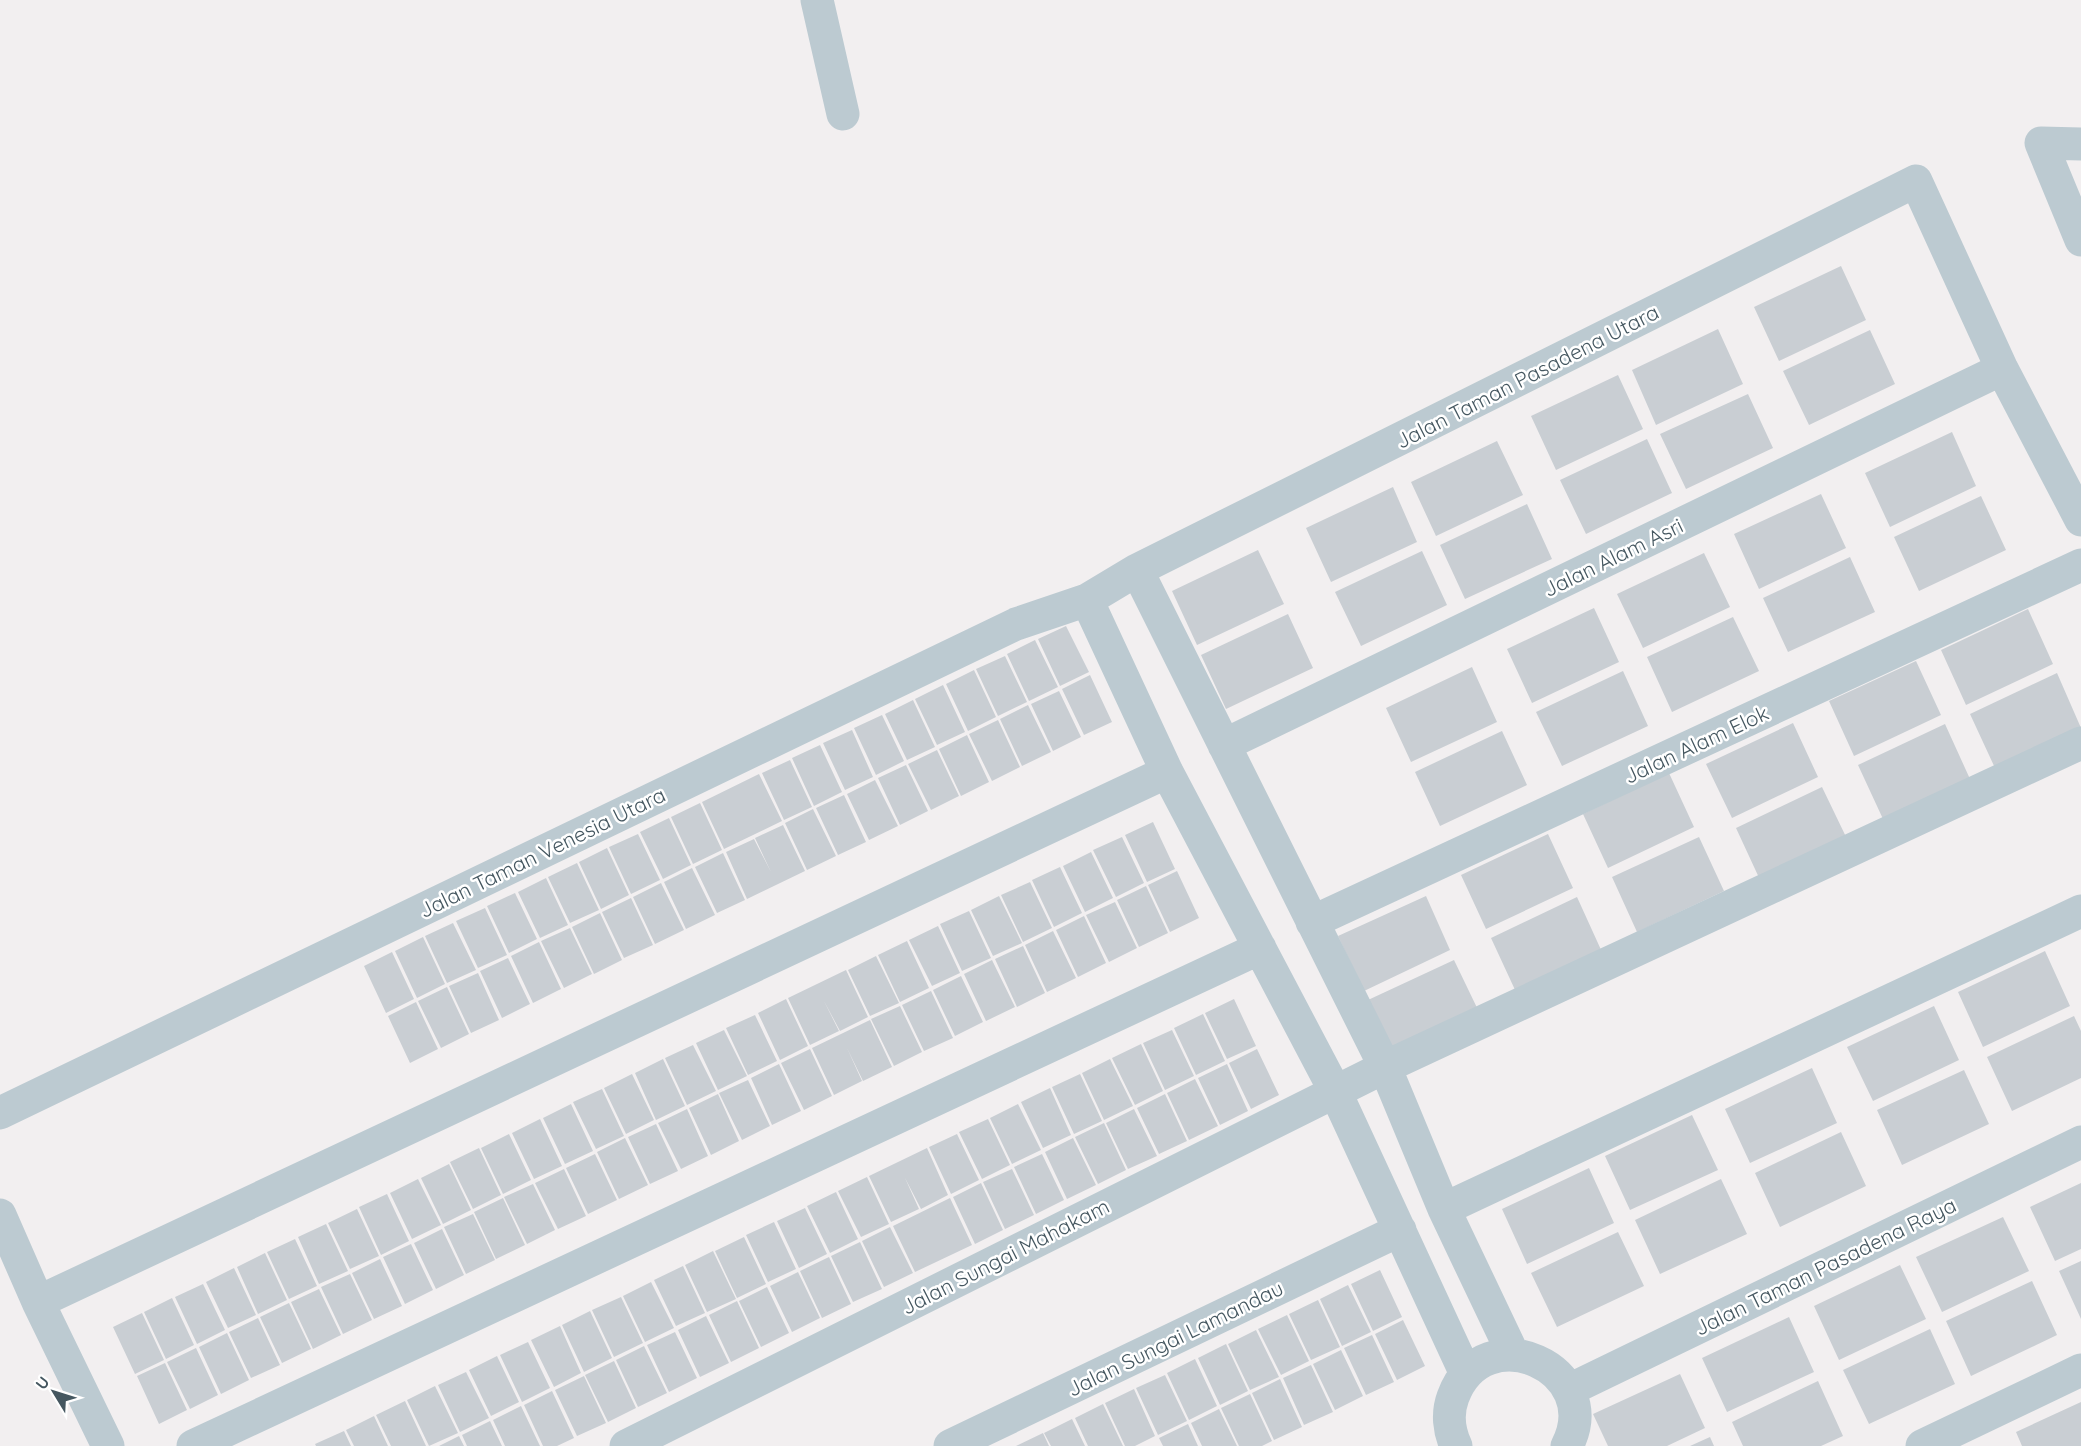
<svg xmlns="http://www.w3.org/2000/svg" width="2081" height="1446" font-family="Quicksand,sans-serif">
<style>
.building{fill:#c9ced3}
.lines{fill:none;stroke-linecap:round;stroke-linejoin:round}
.minor{stroke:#bccad1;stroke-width:33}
.labels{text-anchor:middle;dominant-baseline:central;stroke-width:5;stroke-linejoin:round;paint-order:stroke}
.street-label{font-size:21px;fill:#455760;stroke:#fff}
</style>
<rect width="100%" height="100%" fill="#f2eff0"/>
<path class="building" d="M 1841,266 L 1866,320 L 1779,361 L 1754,307 Z
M 1718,329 L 1743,384 L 1656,425 L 1632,370 Z
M 1870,330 L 1895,384 L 1809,425 L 1783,371 Z
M 1618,375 L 1643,429 L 1556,470 L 1531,416 Z
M 1748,394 L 1773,448 L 1686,489 L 1660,434 Z
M 1952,432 L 1976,486 L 1890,527 L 1865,473 Z
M 1647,439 L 1672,493 L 1586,534 L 1560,480 Z
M 1497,441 L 1523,495 L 1436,536 L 1411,482 Z
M 1393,487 L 1417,542 L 1331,582 L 1306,528 Z
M 1821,494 L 1846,548 L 1759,589 L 1734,534 Z
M 1981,496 L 2006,550 L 1919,591 L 1894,537 Z
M 1527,504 L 1552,559 L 1465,599 L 1440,545 Z
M 1258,550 L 1284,604 L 1197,645 L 1172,591 Z
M 1422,551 L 1447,605 L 1361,646 L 1335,592 Z
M 1704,553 L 1730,607 L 1643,648 L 1617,594 Z
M 1850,557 L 1875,612 L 1788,652 L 1763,598 Z
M 1594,608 L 1619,662 L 1532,703 L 1507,649 Z
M 2028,609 L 2053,664 L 1966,705 L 1941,650 Z
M 1288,614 L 1313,668 L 1226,709 L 1201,655 Z
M 1733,617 L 1759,671 L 1672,712 L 1647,657 Z
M 1066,626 L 1089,672 L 1060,686 L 1038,639 Z
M 1035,640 L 1058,687 L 1029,701 L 1007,654 Z
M 1005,656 L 1027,702 L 998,716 L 976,669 Z
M 1916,661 L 1941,715 L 1854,756 L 1829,701 Z
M 1472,667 L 1497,722 L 1411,762 L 1386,708 Z
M 974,670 L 996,717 L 968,731 L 946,684 Z
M 1623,671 L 1648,726 L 1562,766 L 1536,712 Z
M 2057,673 L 2081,728 L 1995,768 L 1970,714 Z
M 1090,675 L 1112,722 L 1084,735 L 1062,689 Z
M 943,685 L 965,732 L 937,745 L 915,699 Z
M 1059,691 L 1081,737 L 1053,751 L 1031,704 Z
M 913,700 L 935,747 L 907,760 L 885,714 Z
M 1028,705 L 1051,752 L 1022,766 L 1000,719 Z
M 882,715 L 904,761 L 876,775 L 854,728 Z
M 998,720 L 1020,767 L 992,781 L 969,734 Z
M 1793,723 L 1818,777 L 1732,818 L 1706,764 Z
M 1945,724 L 1970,779 L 1883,819 L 1858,765 Z
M 852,730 L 873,777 L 845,790 L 823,743 Z
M 1502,731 L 1527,785 L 1440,826 L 1415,772 Z
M 967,735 L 989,782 L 961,796 L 939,749 Z
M 820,745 L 842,792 L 814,806 L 792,758 Z
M 937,750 L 959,796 L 931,810 L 908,764 Z
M 790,760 L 812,807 L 784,820 L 762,773 Z
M 906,765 L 928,811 L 900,825 L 878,778 Z
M 1669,773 L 1694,827 L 1608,868 L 1583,814 Z
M 759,774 L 782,821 L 724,849 L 702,802 Z
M 875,780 L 898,826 L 869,840 L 847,794 Z
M 1822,787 L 1848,841 L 1761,882 L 1736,828 Z
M 844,795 L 866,842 L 838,855 L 816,808 Z
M 700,803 L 722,850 L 693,864 L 671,817 Z
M 813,809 L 836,856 L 807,870 L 785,823 Z
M 669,818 L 691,865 L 663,879 L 640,832 Z
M 1153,822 L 1175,869 L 1147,882 L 1125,835 Z
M 783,825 L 805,871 L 747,899 L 726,852 L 754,839 L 771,872 L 755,838 Z
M 638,834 L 660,880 L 631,894 L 609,847 Z
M 1548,834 L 1573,888 L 1486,929 L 1461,875 Z
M 1122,837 L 1144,883 L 1116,897 L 1093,850 Z
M 1699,837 L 1724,891 L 1637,932 L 1612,877 Z
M 607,848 L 629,895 L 601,909 L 579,862 Z
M 1091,852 L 1113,898 L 1085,912 L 1063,866 Z
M 723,853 L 745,900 L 717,913 L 695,867 Z
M 577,863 L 599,910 L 570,923 L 548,877 Z
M 1060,867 L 1082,913 L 1054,927 L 1032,880 Z
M 692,868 L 715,915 L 686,929 L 664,882 Z
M 1177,871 L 1199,918 L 1170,932 L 1148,885 Z
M 546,878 L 568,925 L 540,938 L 518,892 Z
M 1030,882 L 1052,928 L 1023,942 L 1001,895 Z
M 661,883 L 684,930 L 655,944 L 633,897 Z
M 1146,886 L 1168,933 L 1139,947 L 1117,900 Z
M 515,893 L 537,939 L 509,953 L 487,906 Z
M 999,896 L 1022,943 L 993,956 L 971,910 Z
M 1426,896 L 1450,950 L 1364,991 L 1338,936 Z
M 1577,897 L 1602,952 L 1516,992 L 1491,938 Z
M 631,898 L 653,945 L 624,958 L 602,912 Z
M 1115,902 L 1137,948 L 1109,962 L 1086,915 Z
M 485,908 L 507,955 L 478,968 L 456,921 Z
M 969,911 L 991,958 L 962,971 L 940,924 Z
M 600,913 L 622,960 L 594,974 L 572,927 Z
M 1084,916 L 1106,963 L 1078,977 L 1056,930 Z
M 453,923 L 476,970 L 447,983 L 425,936 Z
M 938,926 L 960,973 L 932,986 L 909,940 Z
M 570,928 L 592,974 L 564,988 L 541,941 Z
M 1053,931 L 1076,978 L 1047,992 L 1025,945 Z
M 423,937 L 445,984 L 417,998 L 395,951 Z
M 907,941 L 929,988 L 900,1002 L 878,955 Z
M 539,942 L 561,989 L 533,1003 L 511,956 Z
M 1023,946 L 1045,993 L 1017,1007 L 995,959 Z
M 2045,951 L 2070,1006 L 1983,1047 L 1958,992 Z
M 392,952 L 414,999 L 386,1013 L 364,966 Z
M 876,956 L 899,1003 L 870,1016 L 848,970 Z
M 508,958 L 530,1004 L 502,1018 L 480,971 Z
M 992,960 L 1015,1007 L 986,1021 L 964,974 Z
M 1454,960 L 1480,1014 L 1393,1055 L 1368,1000 Z
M 846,970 L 868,1017 L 840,1031 L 824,1001 L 839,1031 L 810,1045 L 788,998 Z
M 478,973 L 499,1020 L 471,1033 L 449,986 Z
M 961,976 L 983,1022 L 955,1036 L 933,990 Z
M 447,987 L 469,1034 L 441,1048 L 418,1001 Z
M 931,991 L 953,1038 L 924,1051 L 902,1005 Z
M 786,999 L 808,1046 L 780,1060 L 758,1013 Z
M 1234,999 L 1256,1046 L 1227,1059 L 1205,1013 Z
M 416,1002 L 438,1049 L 410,1063 L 388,1016 Z
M 900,1006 L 922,1052 L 894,1066 L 871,1019 Z
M 1934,1006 L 1959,1060 L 1873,1101 L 1847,1047 Z
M 1203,1014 L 1225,1061 L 1196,1075 L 1174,1028 Z
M 755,1015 L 777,1061 L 748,1075 L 726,1028 Z
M 2074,1016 L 2081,1031 L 2081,1078 L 2012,1111 L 1987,1057 Z
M 870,1020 L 892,1067 L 863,1081 L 847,1048 L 862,1081 L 834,1095 L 812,1048 Z
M 724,1030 L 747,1076 L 718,1090 L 696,1043 Z
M 1172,1030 L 1194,1076 L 1165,1090 L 1143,1043 Z
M 1141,1044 L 1163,1091 L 1135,1105 L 1112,1058 Z
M 693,1045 L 716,1091 L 687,1105 L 665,1058 Z
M 810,1049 L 832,1096 L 804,1110 L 781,1063 Z
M 1257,1049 L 1279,1095 L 1251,1109 L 1229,1063 Z
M 663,1059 L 685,1106 L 656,1120 L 635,1073 Z
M 1110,1059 L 1133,1106 L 1104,1120 L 1082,1073 Z
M 779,1064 L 801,1111 L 772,1125 L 751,1078 Z
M 1227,1064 L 1248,1111 L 1220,1125 L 1198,1078 Z
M 1812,1068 L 1837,1123 L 1750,1163 L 1725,1109 Z
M 1964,1070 L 1989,1124 L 1902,1165 L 1877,1110 Z
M 632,1074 L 654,1120 L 626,1134 L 604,1088 Z
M 1080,1074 L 1102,1121 L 1074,1134 L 1052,1087 Z
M 1195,1079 L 1218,1126 L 1189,1140 L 1167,1093 Z
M 748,1080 L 770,1126 L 742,1140 L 719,1093 Z
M 1050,1088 L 1071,1135 L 1043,1148 L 1021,1102 Z
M 602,1089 L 624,1136 L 596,1149 L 573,1102 Z
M 718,1094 L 739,1141 L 711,1155 L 689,1108 Z
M 1165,1094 L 1187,1141 L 1159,1154 L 1137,1108 Z
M 571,1104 L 593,1151 L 565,1164 L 543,1118 Z
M 1018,1104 L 1041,1150 L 1012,1164 L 990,1118 Z
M 687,1109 L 708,1156 L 681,1169 L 658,1123 Z
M 1134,1109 L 1157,1156 L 1128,1169 L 1106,1123 Z
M 1692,1115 L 1718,1170 L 1630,1210 L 1605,1156 Z
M 540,1119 L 562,1166 L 534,1179 L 512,1133 Z
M 988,1119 L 1010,1165 L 982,1179 L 959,1132 Z
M 1104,1123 L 1126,1170 L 1098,1184 L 1075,1137 Z
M 656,1124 L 678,1171 L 650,1184 L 628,1137 Z
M 1841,1132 L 1866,1186 L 1780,1227 L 1755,1173 Z
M 509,1134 L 531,1180 L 503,1194 L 481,1148 Z
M 957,1134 L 979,1180 L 951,1194 L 929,1147 Z
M 625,1138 L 648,1185 L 619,1199 L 597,1152 Z
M 1073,1138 L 1096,1185 L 1067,1199 L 1045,1152 Z
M 479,1148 L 501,1195 L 473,1209 L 450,1162 Z
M 927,1148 L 948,1195 L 921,1209 L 905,1178 L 919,1209 L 891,1222 L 869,1176 Z
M 595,1154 L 617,1200 L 588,1214 L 566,1168 Z
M 1042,1154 L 1064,1200 L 1036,1214 L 1014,1167 Z
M 449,1164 L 471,1210 L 443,1224 L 421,1178 Z
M 1589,1168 L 1614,1223 L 1527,1264 L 1502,1209 Z
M 564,1169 L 586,1216 L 558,1229 L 535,1183 Z
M 1012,1169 L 1034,1215 L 1005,1229 L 983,1182 Z
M 867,1177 L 889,1224 L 861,1237 L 838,1191 Z
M 418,1179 L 441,1225 L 412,1239 L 390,1193 Z
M 1721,1179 L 1747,1234 L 1660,1274 L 1635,1220 Z
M 981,1183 L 1003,1230 L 975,1244 L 953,1197 Z
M 2081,1183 L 2081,1249 L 2055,1261 L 2030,1207 Z
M 533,1184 L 555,1230 L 527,1244 L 504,1197 Z
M 836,1192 L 858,1239 L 830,1253 L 807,1206 Z
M 387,1194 L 409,1241 L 381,1255 L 359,1207 Z
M 503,1198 L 525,1245 L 496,1259 L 474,1212 Z
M 950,1198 L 972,1245 L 915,1272 L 893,1226 Z
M 805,1208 L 827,1254 L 799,1268 L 777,1221 Z
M 357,1209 L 379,1256 L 350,1269 L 328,1223 Z
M 473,1214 L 495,1260 L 466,1274 L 444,1227 Z
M 2003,1217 L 2029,1271 L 1942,1312 L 1916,1257 Z
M 774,1222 L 796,1269 L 768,1282 L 746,1235 Z
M 326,1224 L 348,1271 L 319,1284 L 298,1237 Z
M 890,1227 L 913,1273 L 884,1287 L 862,1241 Z
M 442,1229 L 464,1275 L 436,1289 L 414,1243 Z
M 1618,1232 L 1644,1286 L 1557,1327 L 1531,1273 Z
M 744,1237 L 766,1284 L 737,1298 L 715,1251 Z
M 295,1239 L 317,1286 L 289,1299 L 267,1252 Z
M 860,1242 L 882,1289 L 853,1302 L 831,1256 Z
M 411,1244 L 433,1290 L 405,1304 L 383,1257 Z
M 713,1251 L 736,1299 L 707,1312 L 685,1265 Z
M 265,1253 L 287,1300 L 258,1314 L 237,1267 Z
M 829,1257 L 851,1304 L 822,1318 L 800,1271 Z
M 380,1259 L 402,1306 L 374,1319 L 352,1273 Z
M 2081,1261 L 2081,1319 L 2059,1271 Z
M 1900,1265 L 1926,1319 L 1839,1360 L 1814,1306 Z
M 683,1266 L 705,1313 L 676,1326 L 654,1280 Z
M 234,1268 L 256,1315 L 228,1328 L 206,1282 Z
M 1380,1270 L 1402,1317 L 1373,1331 L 1351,1284 Z
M 798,1272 L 820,1318 L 792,1332 L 770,1286 Z
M 350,1274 L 372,1320 L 343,1334 L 321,1287 Z
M 2032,1281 L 2057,1335 L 1971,1376 L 1946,1321 Z
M 651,1282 L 674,1328 L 645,1342 L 623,1296 Z
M 203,1284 L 225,1330 L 197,1344 L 175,1297 Z
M 1348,1285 L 1371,1332 L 1342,1346 L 1320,1299 Z
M 767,1287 L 789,1333 L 761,1347 L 739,1301 Z
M 319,1289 L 341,1335 L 313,1349 L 291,1302 Z
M 621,1297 L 643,1343 L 614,1357 L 592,1310 Z
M 172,1298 L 194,1345 L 166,1359 L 144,1312 Z
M 1318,1300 L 1340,1347 L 1311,1360 L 1289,1314 Z
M 737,1301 L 759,1348 L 731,1362 L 709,1315 Z
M 289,1303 L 311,1349 L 282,1363 L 260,1317 Z
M 590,1311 L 612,1358 L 584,1372 L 562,1325 Z
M 142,1313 L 164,1360 L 135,1374 L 113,1327 Z
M 1287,1315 L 1309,1361 L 1281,1375 L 1258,1329 Z
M 706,1316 L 729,1363 L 700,1377 L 678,1330 Z
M 1789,1317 L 1814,1372 L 1727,1412 L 1702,1358 Z
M 258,1318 L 280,1365 L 251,1378 L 229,1332 Z
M 1403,1320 L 1425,1366 L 1397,1380 L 1375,1334 Z
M 560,1326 L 581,1373 L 554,1387 L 531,1340 Z
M 1930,1329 L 1955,1384 L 1869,1424 L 1843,1370 Z
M 1256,1330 L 1279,1377 L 1250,1390 L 1228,1344 Z
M 675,1332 L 697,1378 L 669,1392 L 647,1345 Z
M 227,1333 L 249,1380 L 221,1394 L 199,1347 Z
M 1372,1335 L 1394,1382 L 1366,1395 L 1344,1348 Z
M 528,1342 L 550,1388 L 522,1402 L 500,1355 Z
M 1226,1344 L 1248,1391 L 1220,1405 L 1198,1358 Z
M 644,1346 L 667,1393 L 638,1407 L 616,1360 Z
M 196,1348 L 218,1395 L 190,1409 L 167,1362 Z
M 1341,1350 L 1363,1396 L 1335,1410 L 1313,1364 Z
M 497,1356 L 519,1402 L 491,1416 L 469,1370 Z
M 1195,1359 L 1217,1406 L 1189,1420 L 1167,1373 Z
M 614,1361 L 636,1408 L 608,1422 L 585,1375 Z
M 165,1363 L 187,1410 L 159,1424 L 137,1376 Z
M 1311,1365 L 1333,1412 L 1304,1425 L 1283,1378 Z
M 466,1372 L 489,1418 L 460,1432 L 438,1385 Z
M 1680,1374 L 1705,1428 L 1667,1446 L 1608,1446 L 1593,1414 Z
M 1165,1375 L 1187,1421 L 1158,1435 L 1136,1388 Z
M 584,1376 L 606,1423 L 577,1436 L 555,1390 Z
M 1280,1379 L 1302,1427 L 1274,1440 L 1252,1393 Z
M 1818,1381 L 1843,1436 L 1821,1446 L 1743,1446 L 1732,1422 Z
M 435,1386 L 458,1433 L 429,1446 L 407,1400 Z
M 1134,1389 L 1155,1436 L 1135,1446 L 1125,1446 L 1105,1403 Z
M 552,1391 L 574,1438 L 557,1446 L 543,1446 L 524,1405 Z
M 1250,1394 L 1272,1441 L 1262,1446 L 1239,1446 L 1221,1408 Z
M 405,1401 L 426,1446 L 391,1446 L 376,1415 Z
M 2081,1402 L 2081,1446 L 2022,1446 L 2016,1432 Z
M 1103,1404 L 1123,1446 L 1088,1446 L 1075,1418 Z
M 521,1406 L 540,1446 L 505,1446 L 493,1420 Z
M 1219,1409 L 1237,1446 L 1202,1446 L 1191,1423 Z
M 374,1416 L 388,1446 L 354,1446 L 346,1430 Z
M 1072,1419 L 1085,1446 L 1051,1446 L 1044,1433 Z
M 490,1421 L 502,1446 L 467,1446 L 462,1435 Z
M 1188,1424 L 1198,1446 L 1163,1446 L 1159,1438 Z
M 344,1431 L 351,1446 L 316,1446 L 315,1444 Z
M 1043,1433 L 1049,1446 L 1016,1446 Z
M 459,1436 L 464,1446 L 439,1446 Z
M 1710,1437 L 1714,1446 L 1690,1446 Z"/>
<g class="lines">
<path class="minor" d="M 817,0 L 843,114
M 2081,144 L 2041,143 L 2081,240
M 1137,570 L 1385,1067 L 1444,1209 L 1513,1354
M 1087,600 L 1167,772 L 1335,1091 L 1466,1374
M 1224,745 L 2002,369
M 1312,922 L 2081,565
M 0,1113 L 1016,624 L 1087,600 L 1137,570 L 1916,181 L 2002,369 L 2081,520
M 1444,1209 L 2081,911
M 0,1215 L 38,1302 L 108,1446
M 38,1302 L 1167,772
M 1569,1390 L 2081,1142
M 193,1446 L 1260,948
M 626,1446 L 1385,1067 L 2081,743
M 950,1446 L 1400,1230
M 1456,1446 C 1449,1431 1447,1413 1453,1397 C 1484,1313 1607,1369 1567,1446
M 1922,1446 L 2081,1370"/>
</g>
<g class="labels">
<g class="street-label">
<text transform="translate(1527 376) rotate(-27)">Jalan Taman Pasadena Utara</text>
<text transform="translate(1613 557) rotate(-26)">Jalan Alam Asri</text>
<text transform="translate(1696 744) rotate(-25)">Jalan Alam Elok</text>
<text transform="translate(542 852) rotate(-26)">Jalan Taman Venesia Utara</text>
<text transform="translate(1005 1256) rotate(-27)">Jalan Sungai Mahakam</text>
<text transform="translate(1825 1266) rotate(-26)">Jalan Taman Pasadena Raya</text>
<text transform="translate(1175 1338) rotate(-26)">Jalan Sungai Lamandau</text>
</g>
</g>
<g transform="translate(54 1392) rotate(308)" stroke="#ffffff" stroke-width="4.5" paint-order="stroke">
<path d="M0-4.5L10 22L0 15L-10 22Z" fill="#455760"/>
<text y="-9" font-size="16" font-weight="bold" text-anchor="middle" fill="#455760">U</text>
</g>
</svg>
